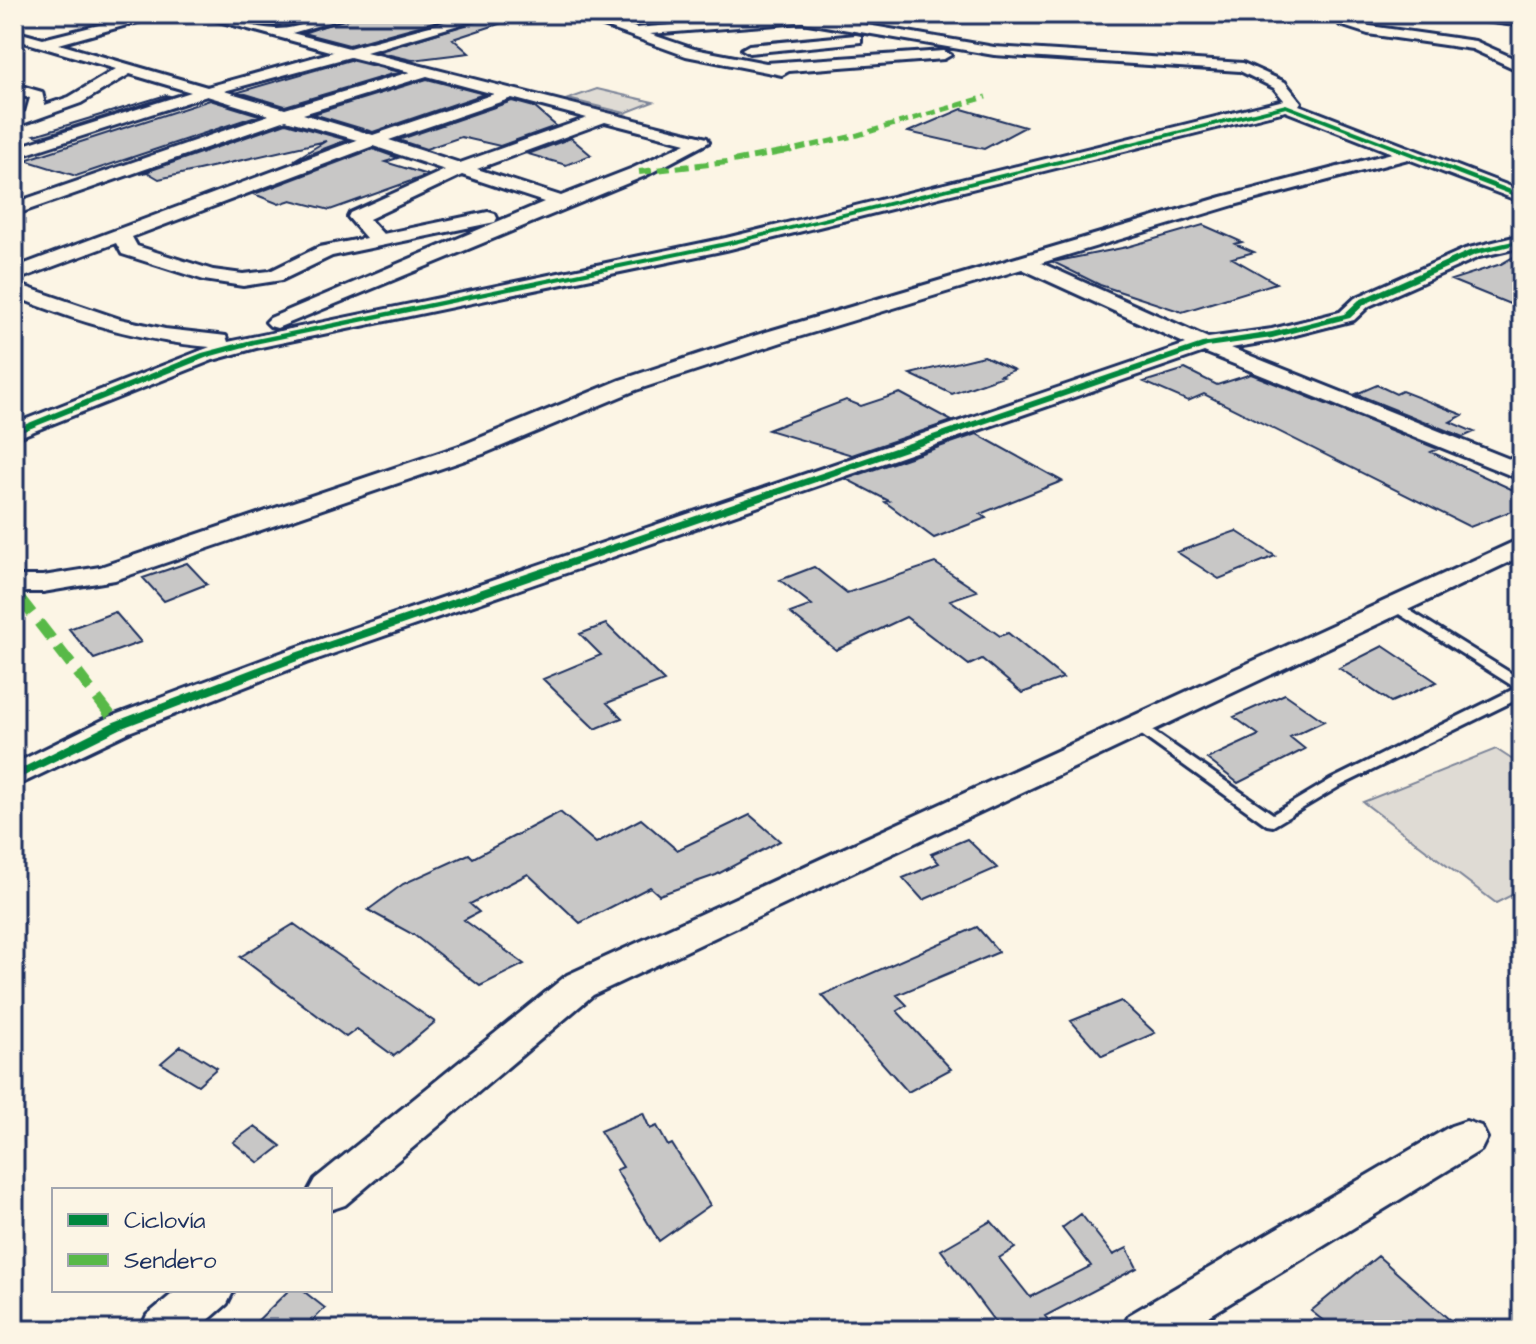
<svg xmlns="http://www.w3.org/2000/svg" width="1536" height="1344" font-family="'Architects Daughter',sans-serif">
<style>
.green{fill:#dfdbd4;stroke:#7d8599;stroke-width:2}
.building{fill:#c8c7c6;stroke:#1b2f5e;stroke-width:2}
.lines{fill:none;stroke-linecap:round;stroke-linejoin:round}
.service-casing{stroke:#1b2f5e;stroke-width:6}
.minor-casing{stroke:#1b2f5e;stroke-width:6}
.service{fill:#fcf5e5;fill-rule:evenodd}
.minor{fill:#fcf5e5;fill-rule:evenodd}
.quiet-far3{stroke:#58b947;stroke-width:5;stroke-dasharray:10 5;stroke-linecap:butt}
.quiet-far2{stroke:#58b947;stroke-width:6;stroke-dasharray:13 6;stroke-linecap:butt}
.quiet-far1{stroke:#58b947;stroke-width:8;stroke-dasharray:17 8;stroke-linecap:butt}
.quiet{stroke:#58b947;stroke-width:11;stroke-dasharray:21 11;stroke-linecap:butt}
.cycleway-casing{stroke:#fcf5e5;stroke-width:5}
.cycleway{fill:#00873e;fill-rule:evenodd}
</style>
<rect width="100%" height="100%" fill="#fcf5e5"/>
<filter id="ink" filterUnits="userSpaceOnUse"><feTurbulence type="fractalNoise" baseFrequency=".0125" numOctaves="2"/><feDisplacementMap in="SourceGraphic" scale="16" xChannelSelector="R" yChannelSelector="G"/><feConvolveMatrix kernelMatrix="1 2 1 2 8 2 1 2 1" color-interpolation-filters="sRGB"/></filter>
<g filter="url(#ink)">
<path class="green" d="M 597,89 L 653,102 L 625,113 L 568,99 Z
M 1496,749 L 1522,766 L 1522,890 L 1496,903 L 1363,802 Z"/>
<path class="building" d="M 249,14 L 332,14 L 275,26 L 248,22 Z
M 360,14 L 463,14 L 349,45 L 303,33 Z
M 499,14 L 516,14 L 517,18 L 453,39 L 469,53 L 412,60 L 377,52 Z
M 350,60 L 399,72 L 285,106 L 239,92 Z
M 427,79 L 484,94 L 373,132 L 313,114 Z
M 166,95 L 170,96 L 40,137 L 35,135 Z
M 210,100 L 259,115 L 76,176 L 25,160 Z
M 512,101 L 534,107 L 556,126 L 500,146 L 461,137 L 426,149 L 398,140 Z
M 962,109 L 1025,127 L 984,149 L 908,132 Z
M 286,123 L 347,140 L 294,160 L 326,141 L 159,179 L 147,172 L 140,174 Z
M 571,138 L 591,155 L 566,165 L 528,154 Z
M 373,149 L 398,158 L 385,162 L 428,175 L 330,210 L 291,200 L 279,204 L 254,194 Z
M 1203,225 L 1242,242 L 1235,244 L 1254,252 L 1232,258 L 1276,283 L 1182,312 L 1100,285 L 1053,262 L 1127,247 Z
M 1522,252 L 1522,309 L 1451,280 L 1501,264 Z
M 984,356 L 1014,370 L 1000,375 L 1003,376 L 952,394 L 910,374 Z
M 1185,369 L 1217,385 L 1251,374 L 1438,449 L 1431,452 L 1522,494 L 1522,507 L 1470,527 L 1204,394 L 1188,401 L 1144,382 Z
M 1377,385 L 1396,394 L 1402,391 L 1463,415 L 1450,422 L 1474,432 L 1463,437 L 1356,394 Z
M 900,393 L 952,421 L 852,455 L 768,430 L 846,400 L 861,406 Z
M 977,434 L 1062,481 L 980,514 L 986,518 L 934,538 L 885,502 L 889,501 L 846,479 Z
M 1236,531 L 1275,556 L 1219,579 L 1177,552 Z
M 187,563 L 207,584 L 164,601 L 143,578 Z
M 935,563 L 977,591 L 950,600 L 1000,636 L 1008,633 L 1063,678 L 1022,693 L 982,659 L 969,665 L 906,617 L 836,650 L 790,613 L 812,605 L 780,580 L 814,567 L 847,593 Z
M 115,612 L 141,642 L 94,659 L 69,629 Z
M 606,624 L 664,681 L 607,703 L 622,718 L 595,729 L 543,679 L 601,655 L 580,634 Z
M 1383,646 L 1437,682 L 1391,702 L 1339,668 Z
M 1285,694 L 1324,721 L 1290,737 L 1305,749 L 1238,783 L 1207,759 L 1259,735 L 1234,717 Z
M 560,812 L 596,843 L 641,819 L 677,850 L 750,815 L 780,841 L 716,875 L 659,895 L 650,887 L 580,923 L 528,874 L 470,904 L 479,912 L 464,920 L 524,964 L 480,986 L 414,935 L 368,910 L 403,884 L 469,854 L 473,858 Z
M 967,839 L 997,868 L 923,900 L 903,878 L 939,863 L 931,854 Z
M 294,924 L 308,934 L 435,1022 L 394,1056 L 357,1029 L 346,1037 L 240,957 Z
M 977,927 L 999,952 L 897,995 L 907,1005 L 897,1011 L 951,1069 L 908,1092 L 822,995 Z
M 1121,1001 L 1155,1033 L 1102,1056 L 1071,1021 Z
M 181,1046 L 217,1068 L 198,1085 L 161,1063 Z
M 643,1113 L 650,1129 L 657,1126 L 668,1146 L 672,1144 L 710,1205 L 659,1241 L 616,1170 L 623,1167 L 600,1131 Z
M 255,1126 L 281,1146 L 259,1163 L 233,1142 Z
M 1081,1214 L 1113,1255 L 1127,1248 L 1137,1268 L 1045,1316 L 1056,1330 L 1001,1330 L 941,1250 L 991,1221 L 1015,1248 L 999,1258 L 1030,1297 L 1091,1266 L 1062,1228 Z
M 1378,1256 L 1461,1330 L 1335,1330 L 1311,1311 Z
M 289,1290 L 302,1290 L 325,1308 L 303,1330 L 248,1330 Z"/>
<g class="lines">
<g class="service-casing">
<path id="service" d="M 1396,602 L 1522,680 L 1522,697 L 1340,786 L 1273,826 L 1267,825 L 1129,726 L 1131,723 L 1141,723 L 1273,814 L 1330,780 L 1516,688 L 1391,609 L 1389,606 Z"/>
</g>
<g class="minor-casing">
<path id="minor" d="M 143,14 L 166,14 L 59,44 L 207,87 L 333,52 L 193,14 C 223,14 248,28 275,29 C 297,30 328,14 357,14 L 292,33 L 349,48 L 474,14 L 496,14 L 366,52 L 707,138 L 709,142 L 645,176 L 277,328 L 270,326 L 266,322 L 270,318 L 544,202 L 462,175 L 369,219 L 383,234 L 488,212 L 495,214 L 497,218 L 495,222 L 332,256 L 282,280 L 243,286 L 204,280 L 122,254 L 116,243 L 14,281 L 14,268 L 357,140 L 286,120 L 14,215 L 14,203 L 269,115 L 207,96 L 14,158 L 14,148 L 191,92 L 130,74 L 81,103 L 14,127 L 14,117 L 26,112 L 30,98 L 14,94 L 14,84 L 42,92 L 45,105 L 69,97 L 116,69 L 14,39 L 14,31 L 43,39 ZM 350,57 L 410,72 L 285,109 L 224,91 ZM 427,76 L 494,94 L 373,135 L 303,114 ZM 512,98 L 587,118 L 460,163 L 389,140 ZM 605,122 L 686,143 L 633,168 L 561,196 L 477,169 ZM 373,146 L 445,170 L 350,213 L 348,217 L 366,238 L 319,247 L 270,271 L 243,274 L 213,270 L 137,246 L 132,237 Z
M 587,14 L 602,14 L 636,28 L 804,14 L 994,47 L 1243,63 L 1285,82 L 1301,102 L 1299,105 L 1522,191 L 1522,202 L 1408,159 L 1234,205 L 1041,263 L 1208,338 L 1272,329 L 1340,312 L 1355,298 L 1465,249 L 1522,235 L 1522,247 L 1479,257 L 1369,306 L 1354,320 L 1272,341 L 1231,348 L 1522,464 L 1522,480 L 1204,352 L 306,663 L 129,732 L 14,787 L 14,764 L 107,718 L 286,651 L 1186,344 L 1022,269 L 782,342 L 636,390 L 483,454 L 115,580 L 43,592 L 14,592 L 14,576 L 43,576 L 100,567 L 465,444 L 620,380 L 766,332 L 1222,197 L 1392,153 L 1285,111 L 726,250 L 256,348 L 213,360 L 14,439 L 14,424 L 210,347 C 142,341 77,322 14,296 L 14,283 L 120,319 L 165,329 L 218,335 L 226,336 L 228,342 L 726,238 L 1284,100 L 1274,88 L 1240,71 L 994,55 L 802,22 L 650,34 L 694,49 L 766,63 L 944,51 L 951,55 L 944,59 L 789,71 L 782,75 L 686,56 L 595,23 Z
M 1349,14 L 1366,14 L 1356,21 L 1370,26 L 1475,41 L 1522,62 L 1522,72 L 1472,49 L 1368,34 L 1340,25 L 1340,19 Z
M 1455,14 L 1522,18 L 1522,26 L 1462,18 Z
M 856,35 L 861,36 L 861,42 L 749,53 L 742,49 L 749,45 Z
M 1522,538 L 1522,556 L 593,995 L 345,1205 L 330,1210 L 330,1190 L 309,1190 L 315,1179 L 567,975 Z
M 1466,1121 L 1481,1126 L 1487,1138 L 1481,1150 L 1186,1330 L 1122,1330 L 1129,1315 L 1451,1126 Z
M 177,1290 L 234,1290 L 227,1304 L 197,1330 L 140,1330 L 147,1315 Z"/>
</g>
<use href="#service" class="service"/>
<use href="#minor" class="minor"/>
<path class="quiet-far3" d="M 782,152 L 858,135 L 986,97"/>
<path class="quiet-far2" d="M 639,172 L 727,162 L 792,150"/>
<path class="quiet-far1" d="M 14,591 L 20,599"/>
<path class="quiet" d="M 19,597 L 118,725"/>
<g class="cycleway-casing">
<path id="cycleway" d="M 1286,104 L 1522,194 L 1522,199 L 1286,108 L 726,246 L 255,344 L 208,357 L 14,435 L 14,429 L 202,353 L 251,340 L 726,242 Z
M 1522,239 L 1522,243 L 1475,255 L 1365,304 L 1350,318 L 1272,338 L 1207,347 L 300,660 L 122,728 L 14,781 L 14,772 L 114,722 L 292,654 L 1202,343 L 1272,332 L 1344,314 L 1359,300 L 1469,251 Z"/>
</g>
<use href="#cycleway" class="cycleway"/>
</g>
</g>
<rect width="1536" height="1344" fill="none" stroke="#fcf5e5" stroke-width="48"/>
<rect x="24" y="24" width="1488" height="1296" fill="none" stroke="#1b2f5e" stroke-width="3" filter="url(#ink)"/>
<rect x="52" y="1188" width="280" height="104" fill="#fcf5e5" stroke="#a2a6af" stroke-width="2"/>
<rect x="68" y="1214" width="40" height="12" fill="#00873e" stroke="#a2a6af" stroke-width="2"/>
<text x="124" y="1228" font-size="24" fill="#1b2f5e">Ciclovía</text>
<rect x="68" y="1254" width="40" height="12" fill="#58b947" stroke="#a2a6af" stroke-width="2"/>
<text x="124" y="1268" font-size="24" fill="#1b2f5e">Sendero</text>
</svg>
